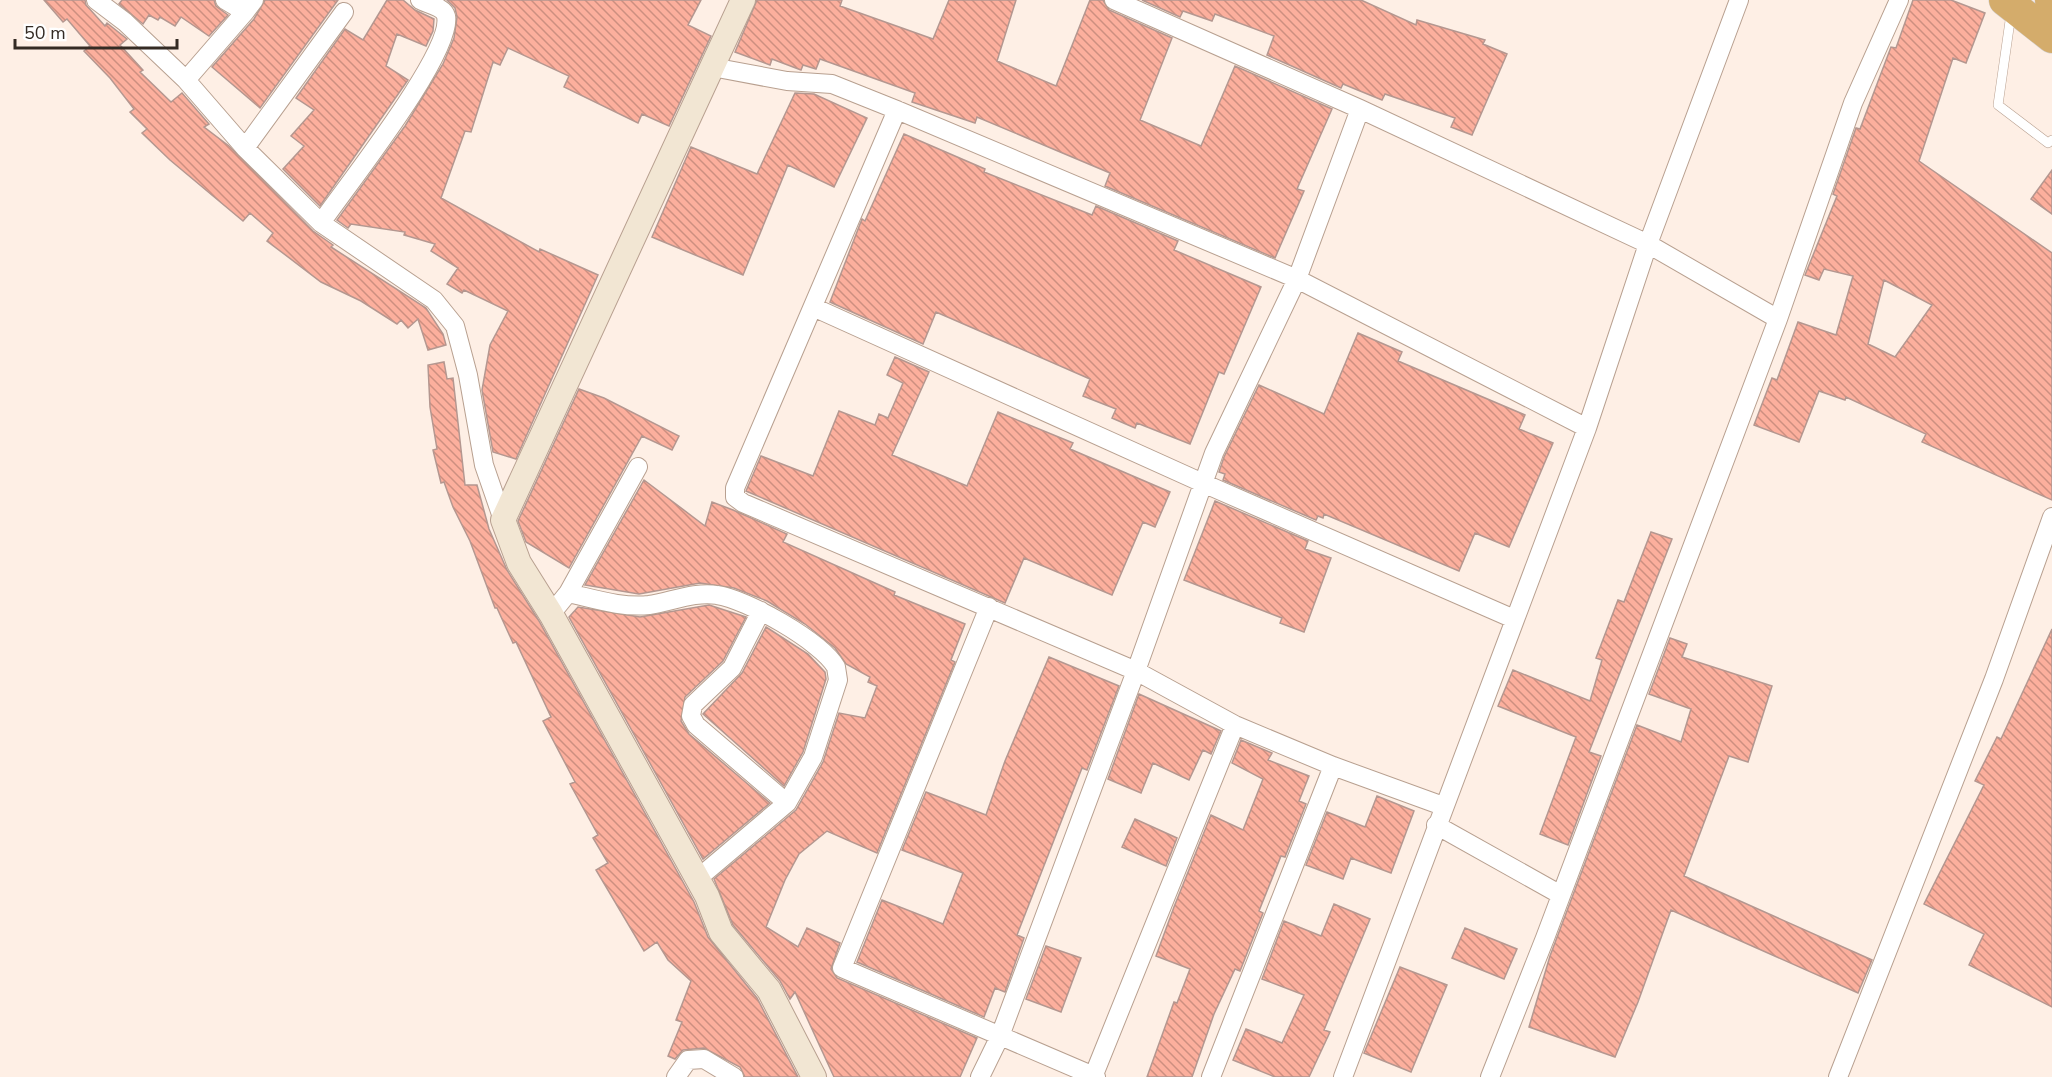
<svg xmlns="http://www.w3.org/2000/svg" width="2052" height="1077" font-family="'Nunito Sans',sans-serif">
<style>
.building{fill:url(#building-back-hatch);stroke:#b49790;stroke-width:1.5;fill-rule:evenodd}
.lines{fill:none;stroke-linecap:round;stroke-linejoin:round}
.lane-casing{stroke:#b8a090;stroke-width:10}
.street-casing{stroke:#b8a090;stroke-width:20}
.secondary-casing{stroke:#b8a090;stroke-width:26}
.highway-casing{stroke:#d2d0cf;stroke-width:33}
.lane{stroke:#fff;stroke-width:9}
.street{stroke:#fff;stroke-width:18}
.secondary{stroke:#f2e6d3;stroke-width:24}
.highway{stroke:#d4ac6b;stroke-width:32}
</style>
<defs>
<pattern id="building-back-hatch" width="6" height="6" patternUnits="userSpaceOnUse" patternTransform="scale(1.5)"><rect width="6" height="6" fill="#fcaf9d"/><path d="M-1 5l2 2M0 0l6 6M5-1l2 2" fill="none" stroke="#cd8f80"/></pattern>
</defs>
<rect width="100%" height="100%" fill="#feefe5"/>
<path class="building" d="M 44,0 L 85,0 L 86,5 L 105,26 L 107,23 L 127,39 L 120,45 L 143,70 L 140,72 L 171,102 L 182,93 L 209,124 L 204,127 L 229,146 L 313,231 L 333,245 L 331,247 L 426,308 L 443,334 L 446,345 L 428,350 L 418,319 L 408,328 L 401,320 L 397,324 L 361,301 L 321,282 L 267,241 L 273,233 L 250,213 L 243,221 L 170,160 L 142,133 L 147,129 L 130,112 L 134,109 L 110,78 L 84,51 L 90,46 L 67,19 L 63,22 Z
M 122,0 L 214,0 L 216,6 L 228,15 L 209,36 L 181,17 L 175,26 L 160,17 L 158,20 L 149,15 L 143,24 L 119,4 Z
M 265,0 L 338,0 L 260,108 L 212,67 L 254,19 Z
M 387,0 L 403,0 L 415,10 L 434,19 L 433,31 L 426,46 L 397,34 L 386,66 L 408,80 L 320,206 L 283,169 L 304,146 L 291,136 L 314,110 L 296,98 L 345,29 L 363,40 Z
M 447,0 L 701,0 L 688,25 L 711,36 L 669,126 L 642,114 L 638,123 L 564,87 L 569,76 L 508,48 L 500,65 L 493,62 L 471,132 L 465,131 L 441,198 L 539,252 L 540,249 L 598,275 L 516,459 L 493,452 L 482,390 L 490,345 L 508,311 L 464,290 L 462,293 L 447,284 L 458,268 L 431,251 L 435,244 L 404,235 L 405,232 L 351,224 L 348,228 L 337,220 L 405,126 L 443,64 L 454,38 L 457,17 L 455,8 Z
M 757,0 L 842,0 L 840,6 L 933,39 L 949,0 L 1016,0 L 997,61 L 1056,86 L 1090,0 L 1103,0 L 1109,10 L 1172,38 L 1140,120 L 1201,146 L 1235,66 L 1332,109 L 1297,189 L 1304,191 L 1275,258 L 1105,186 L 1110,173 L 977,117 L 975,123 L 912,102 L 915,93 L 820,59 L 816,69 L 803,65 L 801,70 L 772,59 L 770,65 L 735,52 Z
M 1142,0 L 1361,0 L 1416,25 L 1417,20 L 1485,40 L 1483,44 L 1507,54 L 1472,135 L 1451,127 L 1455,118 L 1385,94 L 1382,100 L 1343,84 L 1341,88 L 1267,55 L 1274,36 L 1215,14 L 1212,21 L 1183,11 L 1180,17 Z
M 1913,0 L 1951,0 L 1985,13 L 1966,63 L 1953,58 L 1919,161 L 2052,253 L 2052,500 L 1922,442 L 1926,434 L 1846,397 L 1845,400 L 1819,391 L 1799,442 L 1754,425 L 1772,378 L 1777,380 L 1798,322 L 1836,335 L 1853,276 L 1824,269 L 1819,280 L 1805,275 L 1837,196 L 1833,194 L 1856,128 L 1860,129 L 1891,47 L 1896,48 ZM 1884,280 L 1932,305 L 1895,357 L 1868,344 Z
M 795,93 L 814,94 L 867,118 L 834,187 L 788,165 L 743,275 L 652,237 L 691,147 L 757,174 Z
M 904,134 L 985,169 L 984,172 L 1092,215 L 1096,206 L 1178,241 L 1174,250 L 1261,287 L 1224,374 L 1219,372 L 1190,444 L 1137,423 L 1135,428 L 1112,418 L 1116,409 L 1083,396 L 1090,379 L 936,312 L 923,344 L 830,302 L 862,219 L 865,221 Z
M 2052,170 L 2052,214 L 2031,199 Z
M 1358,333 L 1402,352 L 1398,361 L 1525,415 L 1519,429 L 1553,443 L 1509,547 L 1475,533 L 1459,571 L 1324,514 L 1323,518 L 1318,516 L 1316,520 L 1223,480 L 1225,474 L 1219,472 L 1224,457 L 1259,385 L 1324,414 Z
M 895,357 L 929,372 L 892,455 L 967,486 L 998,412 L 1073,443 L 1070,449 L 1170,492 L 1155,527 L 1143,522 L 1112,595 L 1024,558 L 1005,603 L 746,491 L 761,456 L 813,476 L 839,411 L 875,425 L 879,414 L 888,418 L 903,383 L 887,375 Z
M 444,362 L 447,379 L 453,378 L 465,485 L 477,485 L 489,529 L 507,570 L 539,621 L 694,902 L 708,937 L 757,998 L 798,1077 L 745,1077 L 740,1067 L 704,1048 L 683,1050 L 675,1059 L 668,1056 L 682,1022 L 676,1020 L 691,981 L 668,960 L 657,942 L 644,951 L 596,870 L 608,863 L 593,838 L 598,835 L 570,784 L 575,782 L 543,721 L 551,717 L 516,642 L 513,643 L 497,608 L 495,608 L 470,541 L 453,507 L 444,482 L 441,483 L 433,450 L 437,449 L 430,407 L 428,365 Z
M 579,389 L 604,398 L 679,436 L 672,450 L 642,436 L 569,568 L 526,542 L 518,521 Z
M 644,480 L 705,526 L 712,502 L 733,510 L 787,534 L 783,542 L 895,592 L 894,595 L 965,624 L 951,660 L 955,662 L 877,853 L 827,831 L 799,854 L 785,880 L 766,927 L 798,947 L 807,928 L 840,943 L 831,969 L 837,978 L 977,1038 L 960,1077 L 834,1077 L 795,992 L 790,999 L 780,981 L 733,925 L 714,879 L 796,810 L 823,762 L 839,713 L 865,718 L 877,686 L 868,682 L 870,677 L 846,664 L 835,648 L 805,624 L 767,601 L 734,588 L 700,583 L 639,594 L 585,585 Z
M 1215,501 L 1308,541 L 1305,549 L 1331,558 L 1304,632 L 1280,623 L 1282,618 L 1184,580 Z
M 1651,532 L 1672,539 L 1589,752 L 1601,756 L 1568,845 L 1540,834 L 1576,737 L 1498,706 L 1513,670 L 1590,701 L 1602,660 L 1596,658 L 1618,600 L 1624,602 Z
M 709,605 L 746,617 L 723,661 L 685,697 L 681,721 L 689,734 L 770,803 L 703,859 L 569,617 L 578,607 L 640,617 Z
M 766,627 L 808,654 L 825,672 L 826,679 L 803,752 L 784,786 L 703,714 L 742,673 Z
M 2052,629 L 2052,1007 L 1969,965 L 1984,934 L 1924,904 L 1984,785 L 1975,781 L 1997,737 L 2001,739 Z
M 1670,638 L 1687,644 L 1682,657 L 1772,686 L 1748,762 L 1729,756 L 1684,876 L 1872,960 L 1858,993 L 1671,910 L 1638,1002 L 1615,1057 L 1529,1027 L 1550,956 L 1637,725 L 1681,742 L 1691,709 L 1649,694 Z
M 1049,657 L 1119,686 L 1087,770 L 1082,768 L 1017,935 L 1024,938 L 1005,992 L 995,988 L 984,1017 L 857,962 L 882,900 L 943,924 L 963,873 L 902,850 L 926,792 L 986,815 L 1005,761 Z
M 1139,694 L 1221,731 L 1211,754 L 1203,750 L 1189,780 L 1153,763 L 1141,793 L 1108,779 Z
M 1241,740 L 1272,753 L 1268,760 L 1309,776 L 1299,801 L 1306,804 L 1285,857 L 1281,856 L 1259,911 L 1263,913 L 1240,971 L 1235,969 L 1214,1014 L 1192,1077 L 1147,1077 L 1174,1002 L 1177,1003 L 1190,969 L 1156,956 L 1174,907 L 1211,815 L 1243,830 L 1263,779 L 1232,763 Z
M 1377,796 L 1414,811 L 1391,873 L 1351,858 L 1343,879 L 1306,865 L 1327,812 L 1365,827 Z
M 1135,819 L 1177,838 L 1166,866 L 1122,847 Z
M 1334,904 L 1370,919 L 1324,1030 L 1330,1032 L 1309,1077 L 1275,1077 L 1233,1060 L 1246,1029 L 1282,1043 L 1304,995 L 1262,979 L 1284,921 L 1321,936 Z
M 1465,928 L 1517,949 L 1504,979 L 1452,958 Z
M 1046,946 L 1081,958 L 1061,1012 L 1026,999 Z
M 1400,967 L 1447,985 L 1411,1072 L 1364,1053 Z"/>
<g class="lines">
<g class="lane-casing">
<path id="lane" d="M 2011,14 L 1998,105 L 2048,143 L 2052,140"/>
</g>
<g class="street-casing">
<path id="street" d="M 96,0 L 125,22 L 186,80 L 245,148 L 321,223 L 434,300 L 455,326 L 468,375 L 484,465 L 503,520
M 225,0 L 245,12 L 254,0
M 1114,0 L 1360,109 L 1648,244 L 1778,319 L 1545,938 L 1490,1077
M 712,67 L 787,81 L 832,84 L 897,110 L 1297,279 L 1587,428
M 186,80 L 245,12
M 897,110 L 735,488 L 735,497 L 743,503 L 1136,671 L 1214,453 L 1297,279 L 1360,109
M 245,148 L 344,12
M 321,223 C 344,189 454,52 446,16 C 444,7 427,4 420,0
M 813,307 L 1205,484 L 1514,619
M 1778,319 L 1853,103 L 1899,0
M 568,593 L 638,467
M 989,607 L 842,968 L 1096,1077
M 761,611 L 732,668 L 693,705 L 691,716 L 696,725 L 787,803
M 551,614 L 568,593 C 595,599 622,608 649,605 C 670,602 696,591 717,595 C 746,599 821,641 836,667 L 838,680 L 813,757 L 787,803 L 696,880
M 1436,825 L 1561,895
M 676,1077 L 688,1060 L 704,1059 L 734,1077
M 980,1077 L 1000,1036 L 1136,671 L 1235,725 L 1333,766 L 1443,806
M 1093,1077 L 1235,725
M 1211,1077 L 1333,766
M 1343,1077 L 1587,428 L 1648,244 L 1739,0
M 1838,1077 L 1994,679 L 2052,517"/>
</g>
<g class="secondary-casing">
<path id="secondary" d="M 743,0 L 503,520 L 519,563 L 551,614 L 707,896 L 721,932 L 769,990 L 814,1077"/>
</g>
<g class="highway-casing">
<path id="highway" d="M 2005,0 L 2052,37
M 2051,0 L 2052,1"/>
</g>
<use href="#lane" class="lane"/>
<use href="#street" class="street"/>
<use href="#secondary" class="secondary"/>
<use href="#highway" class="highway"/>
</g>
<path d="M15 39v9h162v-9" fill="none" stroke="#342b24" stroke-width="3"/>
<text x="24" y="39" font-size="18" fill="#342b24" stroke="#ffffff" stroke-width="4.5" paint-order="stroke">50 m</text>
</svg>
